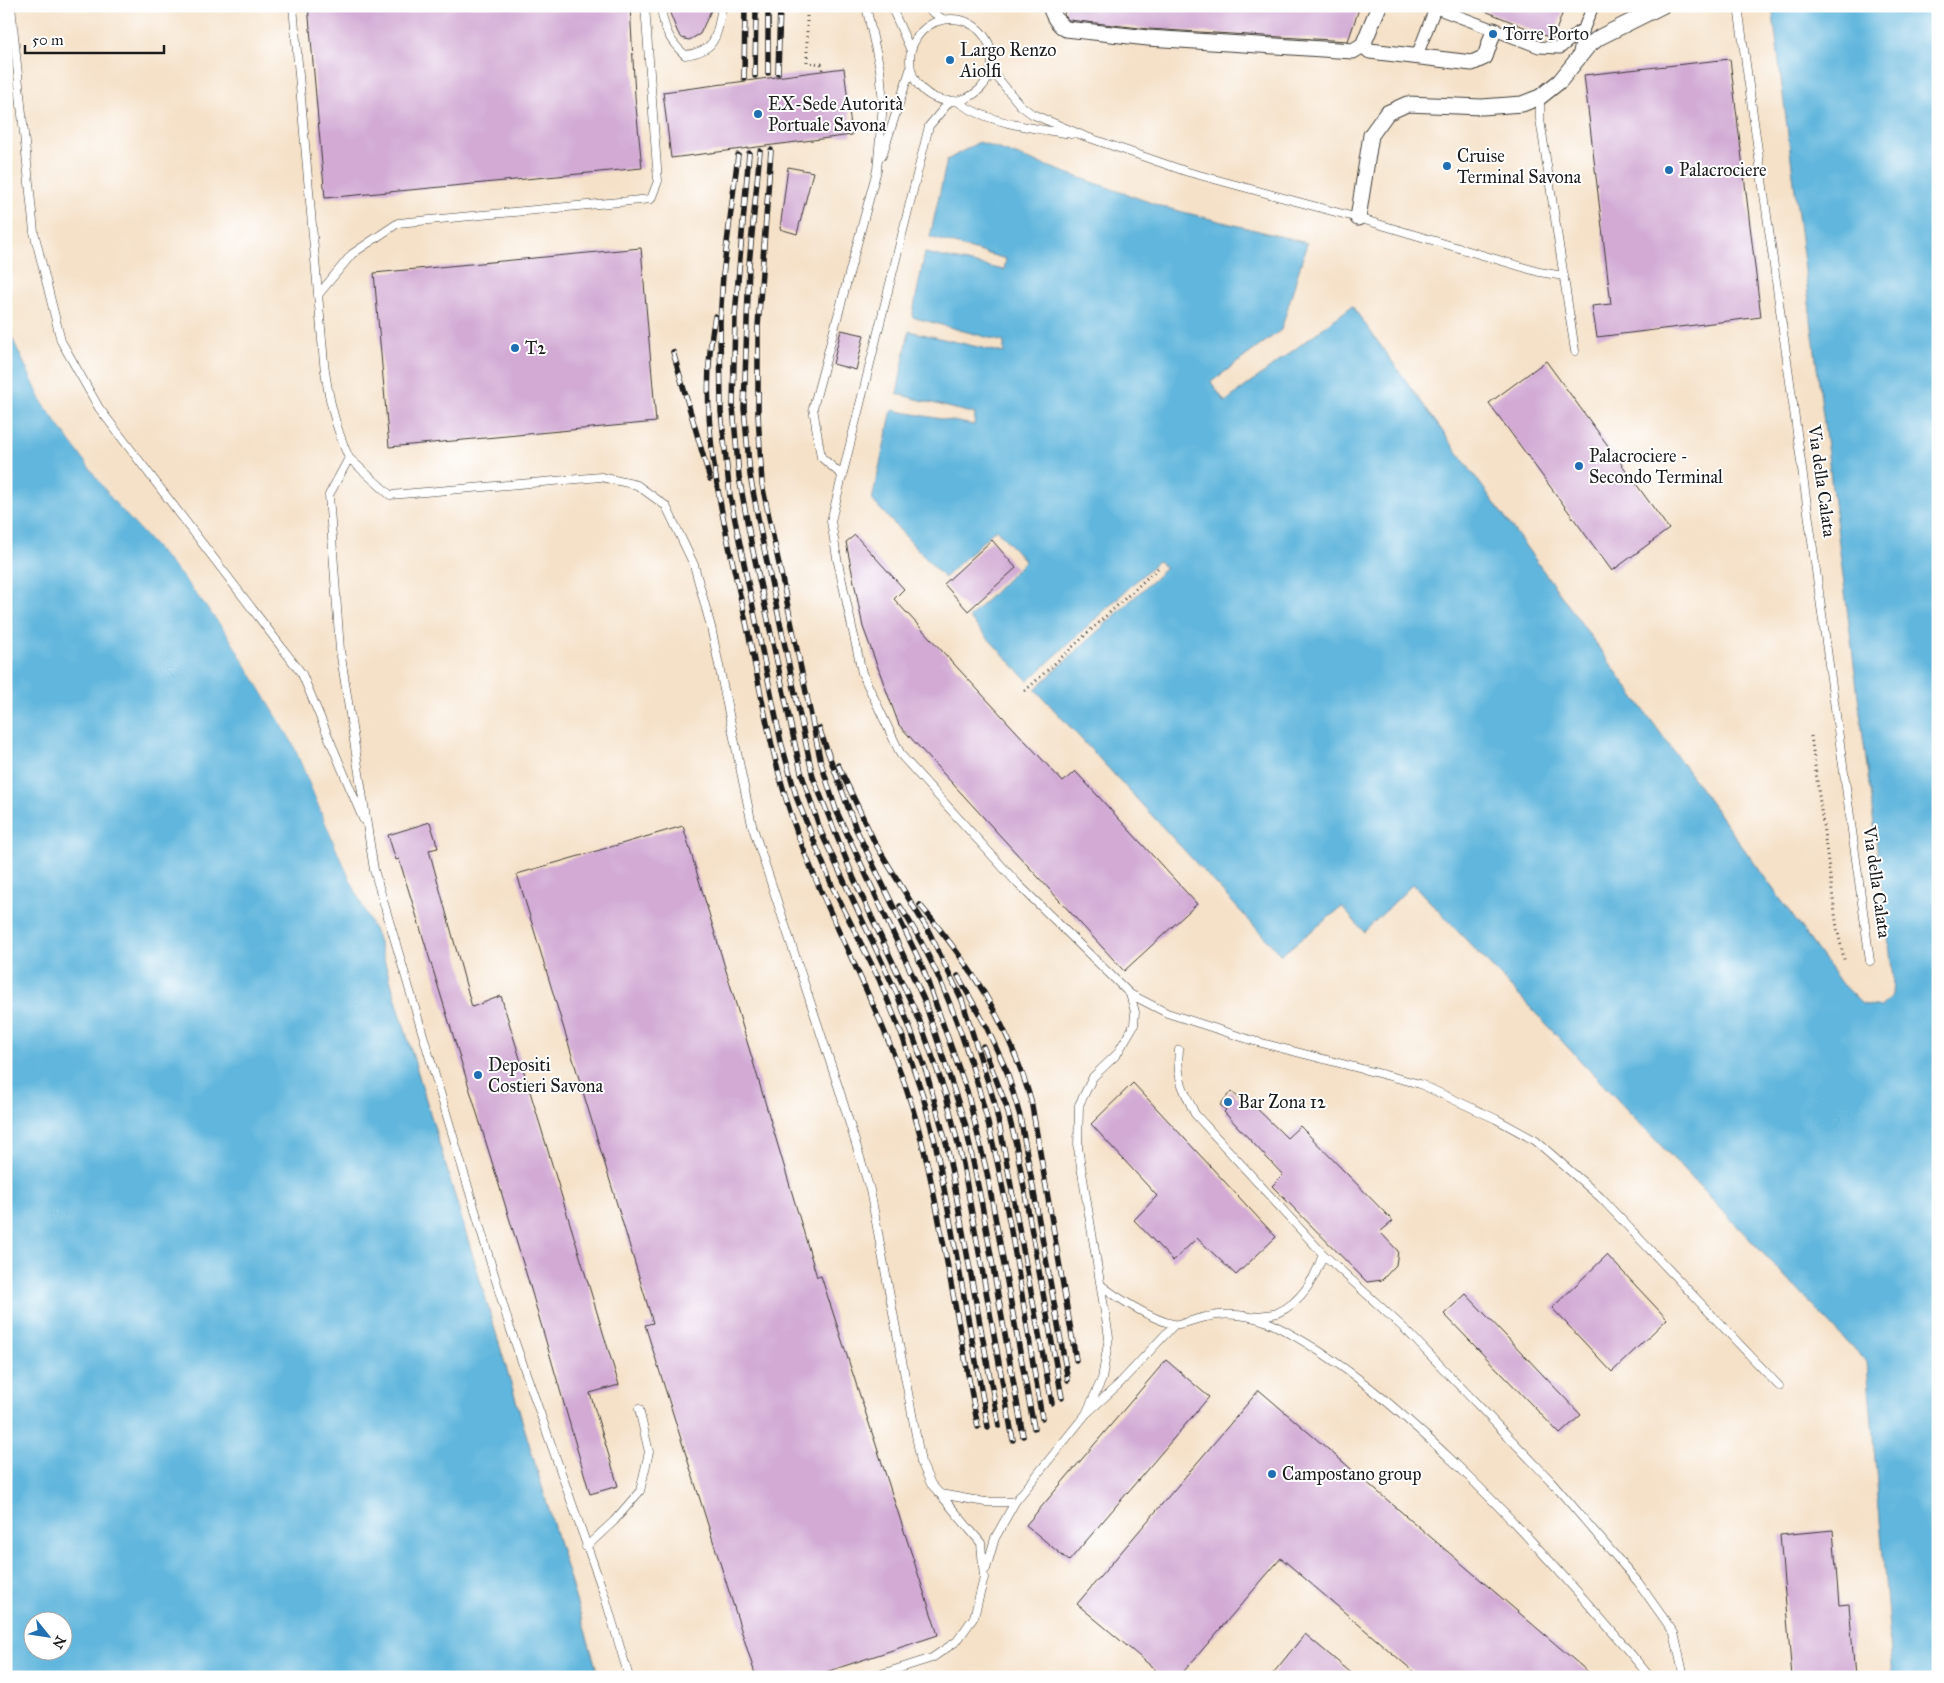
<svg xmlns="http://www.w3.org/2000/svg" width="1944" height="1683" font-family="'IM FELL Great Primer',serif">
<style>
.water{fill:#61b6dd;stroke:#3e697c;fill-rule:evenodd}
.pier{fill:#f5e1c8}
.building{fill:#d2aad4}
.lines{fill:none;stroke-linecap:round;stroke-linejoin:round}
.service-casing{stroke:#3d3a36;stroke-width:9}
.pedestrian-casing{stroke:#3d3a36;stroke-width:13}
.minor-casing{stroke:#3d3a36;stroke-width:17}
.path{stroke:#3d3a36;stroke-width:3;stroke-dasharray:1 4;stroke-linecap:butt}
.service{stroke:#fff;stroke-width:8}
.pedestrian{stroke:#fff;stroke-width:11}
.minor{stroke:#fff;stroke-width:15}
.rail-casing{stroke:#1c1c1c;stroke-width:5.5}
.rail{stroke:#fff;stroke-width:4;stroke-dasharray:11;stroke-linecap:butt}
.poi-dot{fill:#1f6fb2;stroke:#fff;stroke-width:2}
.labels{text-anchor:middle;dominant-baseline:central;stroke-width:4;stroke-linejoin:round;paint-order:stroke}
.poi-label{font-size:18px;fill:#1c1c1c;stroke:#fff;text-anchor:start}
.street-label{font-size:18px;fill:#1c1c1c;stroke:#fff}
</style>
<rect width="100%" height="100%" fill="#fff"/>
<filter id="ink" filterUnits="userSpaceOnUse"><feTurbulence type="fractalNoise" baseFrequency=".02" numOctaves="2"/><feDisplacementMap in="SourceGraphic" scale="10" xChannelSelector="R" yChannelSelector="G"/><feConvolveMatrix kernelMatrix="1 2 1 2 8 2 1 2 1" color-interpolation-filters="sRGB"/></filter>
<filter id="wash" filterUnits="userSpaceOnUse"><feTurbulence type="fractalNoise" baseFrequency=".0096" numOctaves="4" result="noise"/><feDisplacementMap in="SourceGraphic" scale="20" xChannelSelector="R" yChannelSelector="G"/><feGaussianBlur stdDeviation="1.12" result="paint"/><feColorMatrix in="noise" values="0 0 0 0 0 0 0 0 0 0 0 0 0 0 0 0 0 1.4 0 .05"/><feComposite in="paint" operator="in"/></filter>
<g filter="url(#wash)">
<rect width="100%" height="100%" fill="#f5e1c8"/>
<path class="water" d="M 1772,6 L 1938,6 L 1938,1677 L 1893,1677 L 1867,1363 L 1413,884 L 1364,932 L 1342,907 L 1281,955 L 1035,689 L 1166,568 L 1158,561 L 1028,681 L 969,618 L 1025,561 L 996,529 L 944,578 L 872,500 L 892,410 L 974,425 L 975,414 L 897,394 L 909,331 L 1004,353 L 1004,342 L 912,317 L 925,253 L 1004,270 L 1006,259 L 930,237 L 947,160 L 979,142 L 1163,207 L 1307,243 L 1281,330 L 1211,382 L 1225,402 L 1352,306 L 1841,983 L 1862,1004 L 1881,1007 L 1892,995 L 1893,977 Z
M 6,325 L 43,403 L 113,500 L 183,577 L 227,633 L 293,743 L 337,850 L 377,936 L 599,1677 L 6,1677 ZM 32,1620 L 62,1620 L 62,1650 L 32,1650 Z"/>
<path class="pier" d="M 6,323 L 45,402 L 115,499 L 185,576 L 229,631 L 296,742 L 377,936 L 337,850 L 293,743 L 227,633 L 183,577 L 113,500 L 43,403 Z"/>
<g id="blocks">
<path class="building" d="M 308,6 L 630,6 L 635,96 L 642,168 L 325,198 Z
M 667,6 L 713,6 L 700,34 L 689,40 L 682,38 L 678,33 Z
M 1066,6 L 1360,6 L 1348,41 L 1149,29 L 1069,20 L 1064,15 Z
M 1473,6 L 1565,6 L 1553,39 Z
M 1730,59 L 1761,317 L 1597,337 L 1592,306 L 1611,304 L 1584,75 Z
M 844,68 L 852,135 L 671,158 L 663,92 Z
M 788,167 L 813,172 L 797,234 L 780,229 Z
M 641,248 L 656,422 L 389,447 L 374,273 Z
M 841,330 L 864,335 L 856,370 L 833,364 Z
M 1546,361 L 1669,529 L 1612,571 L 1489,403 Z
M 855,535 L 904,589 L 894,599 L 1063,782 L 1075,771 L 1197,904 L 1124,971 L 899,725 L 863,627 L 846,542 Z
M 992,540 L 1016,568 L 968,611 L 944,584 Z
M 430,822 L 438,848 L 429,850 L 472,1007 L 501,996 L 619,1385 L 590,1393 L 618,1486 L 590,1494 L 530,1286 L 399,859 L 396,860 L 388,835 Z
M 683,826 L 817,1277 L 821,1276 L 938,1635 L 811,1677 L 756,1677 L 645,1325 L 653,1323 L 517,874 Z
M 1133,1083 L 1276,1237 L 1236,1275 L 1197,1238 L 1173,1261 L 1134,1220 L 1157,1196 L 1091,1124 Z
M 1231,1091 L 1239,1098 L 1243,1095 L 1287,1138 L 1300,1126 L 1393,1221 L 1380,1232 L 1398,1251 L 1396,1265 L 1382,1280 L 1367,1282 L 1272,1186 L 1283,1175 L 1224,1112 L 1226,1110 L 1220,1105 Z
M 1607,1255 L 1667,1319 L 1612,1372 L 1552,1308 Z
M 1466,1294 L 1581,1415 L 1560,1434 L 1444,1314 Z
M 1166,1360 L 1209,1397 L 1069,1561 L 1026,1525 Z
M 1259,1390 L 1594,1677 L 1420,1677 L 1281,1558 L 1179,1677 L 1164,1677 L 1077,1604 Z
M 1833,1530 L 1839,1605 L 1849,1604 L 1855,1677 L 1792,1677 L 1780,1535 Z
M 1305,1634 L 1356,1677 L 1270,1677 Z"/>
</g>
</g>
<g filter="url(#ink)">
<use href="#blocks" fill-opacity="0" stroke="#3d3a36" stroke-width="1"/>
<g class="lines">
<g class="service-casing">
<path id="service" d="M 11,6 L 34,232 L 61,341 L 99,408 L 302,674 L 363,819
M 293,6 L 324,363 C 328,397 335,427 349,458 L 329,495 L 340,650 L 374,870 L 510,1328 L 604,1594 L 629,1677
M 661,6 C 663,27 669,41 685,55 C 718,51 717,34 722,6
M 891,6 L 911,51
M 924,6 L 944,20
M 1738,6 L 1870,961
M910 60a41 41 0 1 1 82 0a41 41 0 1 1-82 0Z
M 991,70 L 1020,105 L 1032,114 L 1084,136 L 1188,172 L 1358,218 L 1539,272 L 1564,276
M 1540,97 L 1540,119 L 1575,351
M 950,101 L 929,126 L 831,521 L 837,558 L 862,673 L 901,755 L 1018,884 L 1130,994 L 1167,1013 L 1254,1041 L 1420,1084 L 1496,1119 L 1536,1141 L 1600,1197 L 1779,1386
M 957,101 C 986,123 1036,129 1071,134
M 882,156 L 910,70
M 318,295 L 352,254 L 398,223 L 651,199 L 658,181 L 645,6
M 349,458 L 390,495 L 601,477 L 637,485 L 666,506 L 694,565 L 711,627 L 752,825 L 839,1089 L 870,1190 L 921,1462 L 931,1484 L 940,1494
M 843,476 L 821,457 L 813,408 L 877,170 L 883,104 L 880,69 L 866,6
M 1130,994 L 1135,1012 L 1134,1025 L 1117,1054 L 1093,1077 L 1079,1105 L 1078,1148 L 1109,1337 L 1102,1379 L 1086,1414 L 1119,1384 L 1174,1325
M 1179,1050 C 1176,1078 1183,1089 1195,1114 L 1323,1254 L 1408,1332 L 1551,1481 L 1638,1582 L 1674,1633 L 1684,1677
M 1101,1285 C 1117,1298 1153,1320 1173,1324 C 1182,1326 1196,1318 1206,1317 C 1226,1312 1253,1315 1272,1324 C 1342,1359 1400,1411 1457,1465 C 1526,1532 1589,1603 1650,1677
M 1257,1316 C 1263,1315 1271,1315 1277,1313 C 1301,1303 1316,1277 1323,1254
M 586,1547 L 614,1521 L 640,1491 L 649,1452 L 639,1409
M 986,1569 L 995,1538 L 1015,1502
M 872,1677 L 932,1658 L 957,1641 L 974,1617 L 984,1578 L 981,1543 L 940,1494 L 985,1502 L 1015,1502 L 1086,1414"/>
</g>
<g class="pedestrian-casing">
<path id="pedestrian" d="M 1431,6 L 1539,47 L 1560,48 L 1584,28
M 1578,57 L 1584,28 L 1593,6
M 1416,58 L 1436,6"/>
</g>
<g class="minor-casing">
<path id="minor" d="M 1050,6 C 1053,16 1057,24 1066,29 L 1148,38 L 1353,51 L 1363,45
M 1379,6 L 1363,45 L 1370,51 L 1472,63 L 1485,57 L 1494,30
M 1358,218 L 1371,135 L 1387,113 L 1407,104 L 1482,107 L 1522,104 L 1540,97 L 1560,81 L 1588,46 L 1600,37 L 1662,6"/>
</g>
<path class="path" d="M 807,6 L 807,62 L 821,64 L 823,71
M 1025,691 L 1160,566
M 1811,736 L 1837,928 L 1845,963"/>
<use href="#service" class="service"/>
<use href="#pedestrian" class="pedestrian"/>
<use href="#minor" class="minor"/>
<g class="rail-casing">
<path id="rail" d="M 768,73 L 768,6
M 778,73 L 780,6
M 755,76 L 756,6
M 744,78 L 745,6
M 771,150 L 758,327 L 758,414 L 762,484 L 821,763 L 836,810 L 924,1000 L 965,1123 L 982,1205 L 1023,1436
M 760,151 L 749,265 L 744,408 L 750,475 L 762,539 L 813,777 L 854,879 L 919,1019 L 946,1095 L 963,1164 L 1013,1440
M 749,153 L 735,316 L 733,407 L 739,477 L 751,542 L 801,772 L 821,832 L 897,994 L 926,1071 L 947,1146 L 999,1426
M 738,155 L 723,275 L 720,322 L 721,412 L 730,496 L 781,742 L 797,799 L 833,888 L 879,979 L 903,1038 L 923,1096 L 936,1146 L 950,1220 L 988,1427
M 715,316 C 694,425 727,531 749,636 C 763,704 775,773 799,838 C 831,923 877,1002 906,1088 C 925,1143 935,1199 946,1257 C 957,1314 967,1370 978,1427
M 673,352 L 710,479
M 819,728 L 856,829 L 922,966 L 967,1091 L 987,1173 L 1034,1428
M 838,765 L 875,843 L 929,932 L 962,1000 L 994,1101 L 1002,1138 L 1052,1403
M 920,905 C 972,967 1007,1021 1031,1100 L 1076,1360
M 900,906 C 994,1052 1013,1250 1042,1418
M 958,976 L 986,1026 L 1007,1072 L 1020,1116 L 1068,1380
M 983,1046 L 1006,1105 L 1016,1144 L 1062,1398"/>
</g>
<use href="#rail" class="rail"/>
</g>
</g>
<g class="poi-dot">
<circle cx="1493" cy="34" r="5"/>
<circle cx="950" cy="60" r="5"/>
<circle cx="758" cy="114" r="5"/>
<circle cx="1447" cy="166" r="5"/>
<circle cx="1669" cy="170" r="5"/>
<circle cx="515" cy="348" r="5"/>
<circle cx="1579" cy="466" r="5"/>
<circle cx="478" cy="1075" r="5"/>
<circle cx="1228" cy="1102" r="5"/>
<circle cx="1272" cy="1474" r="5"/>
</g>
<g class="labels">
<g class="poi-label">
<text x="1503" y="34">Torre Porto</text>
<text x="960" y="50">Largo Renzo<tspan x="960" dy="21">Aiolfi</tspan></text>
<text x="768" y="104">EX-Sede Autorità<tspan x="768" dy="21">Portuale Savona</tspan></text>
<text x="1457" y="156">Cruise<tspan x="1457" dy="21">Terminal Savona</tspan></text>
<text x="1679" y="170">Palacrociere</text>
<text x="525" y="348">T2</text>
<text x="1589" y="456">Palacrociere -<tspan x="1589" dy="21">Secondo Terminal</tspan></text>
<text x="488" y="1065">Depositi<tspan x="488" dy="21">Costieri Savona</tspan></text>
<text x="1238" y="1102">Bar Zona 12</text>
<text x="1282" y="1474">Campostano group</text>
</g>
<g class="street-label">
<text transform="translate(1822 481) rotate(82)">Via della Calata</text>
<text transform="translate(1877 882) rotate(82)">Via della Calata</text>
</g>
</g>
<rect width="1944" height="1683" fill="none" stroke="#fff" stroke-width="25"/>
<g transform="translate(48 1636) rotate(120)"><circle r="24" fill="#ffffff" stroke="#a4a4a4"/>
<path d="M0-4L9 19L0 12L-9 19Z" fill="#1f6fb2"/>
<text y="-8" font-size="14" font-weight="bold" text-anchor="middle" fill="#1c1c1c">N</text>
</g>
<path d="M25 45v8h139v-8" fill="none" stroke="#1c1c1c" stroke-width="2.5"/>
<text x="32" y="45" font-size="15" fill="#1c1c1c" stroke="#ffffff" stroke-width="4" paint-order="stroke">50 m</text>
</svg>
